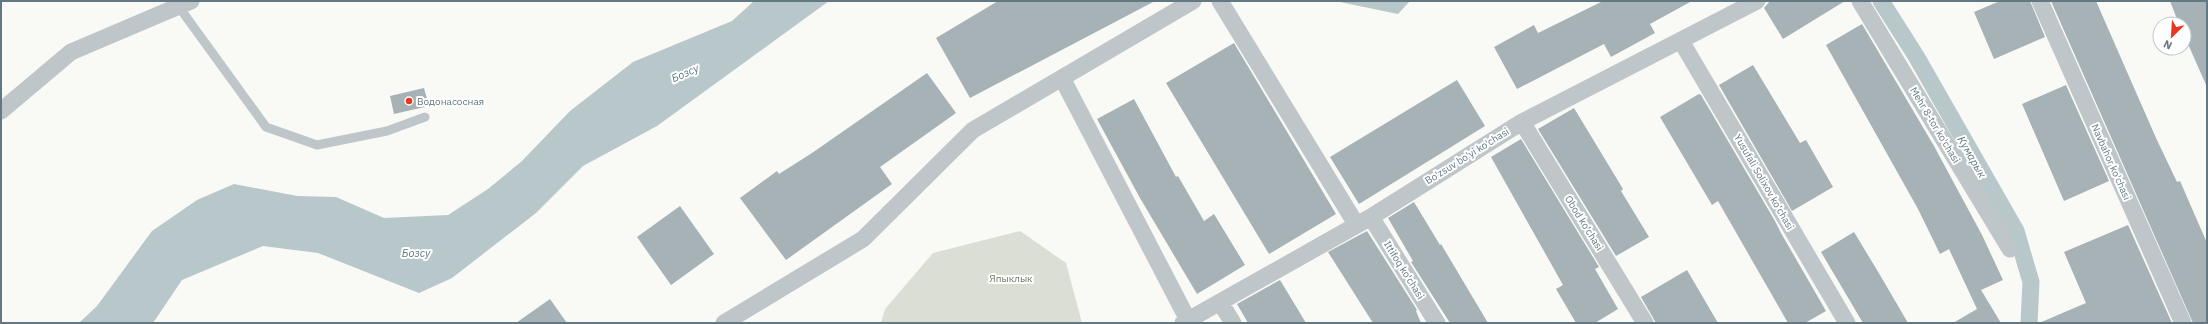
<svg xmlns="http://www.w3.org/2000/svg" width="2208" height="324" font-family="'IBM Plex Sans',sans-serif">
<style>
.green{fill:#daded5}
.water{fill:#b7c7ca}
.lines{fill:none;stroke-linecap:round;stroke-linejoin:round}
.canal{stroke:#b7c7ca;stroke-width:17}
.building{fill:#a6b2b6}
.service{stroke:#bfc6c9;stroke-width:9}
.minor{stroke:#bfc6c9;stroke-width:17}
.poi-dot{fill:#ed3622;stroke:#fff;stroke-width:1.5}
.labels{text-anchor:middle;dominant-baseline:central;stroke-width:4;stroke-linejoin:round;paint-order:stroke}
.poi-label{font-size:10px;fill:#627983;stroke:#fff;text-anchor:start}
.street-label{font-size:10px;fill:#627983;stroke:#fff}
.park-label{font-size:10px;fill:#697a62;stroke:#fff}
.water-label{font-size:11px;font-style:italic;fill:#5d787d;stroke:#fff}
</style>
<rect width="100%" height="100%" fill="#f9f9f6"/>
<path class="green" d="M 1020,231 L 1066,263 L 1082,323 L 881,323 L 885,309 L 933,253 Z"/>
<path class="water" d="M 754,1 L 829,1 L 657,126 L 583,166 L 536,213 L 452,278 L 419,293 L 318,253 L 263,246 L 182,280 L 153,323 L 79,323 L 97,306 L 152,231 L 197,200 L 234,184 L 297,196 L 336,197 L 384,218 L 448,215 L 488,189 L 522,161 L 570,111 L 633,62 L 732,21 Z
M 1335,1 L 1410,1 L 1398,14 Z"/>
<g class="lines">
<path class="canal" d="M 1881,1 L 1916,56 L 2016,231 L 2031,282 L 2029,323"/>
</g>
<path class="building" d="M 998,1 L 1155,1 L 970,98 L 936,38 Z
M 1603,1 L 1692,1 L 1650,24 L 1655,33 L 1611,57 L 1604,44 L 1517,89 L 1494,47 L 1534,25 L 1538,33 Z
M 1770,1 L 1845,1 L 1783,39 L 1764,8 Z
M 2000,1 L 2030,1 L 2045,37 L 1994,59 L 1974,12 Z
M 2051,1 L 2096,1 L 2156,138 L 2177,182 L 2180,181 L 2207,243 L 2207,323 L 2193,323 Z
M 2170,1 L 2207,1 L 2207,87 L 2184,35 L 2184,24 L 2179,24 Z
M 1862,24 L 1934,146 L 1982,235 L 2003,280 L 1981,290 L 2001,323 L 1953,323 L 1977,309 L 1949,249 L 1940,254 L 1918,209 L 1826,45 Z
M 1234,43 L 1336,214 L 1269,254 L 1166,83 Z
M 1753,65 L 1800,143 L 1806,140 L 1833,187 L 1792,211 L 1719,85 Z
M 927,73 L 956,113 L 880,167 L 892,184 L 786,260 L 740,198 L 777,171 L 779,174 L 812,153 Z
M 1457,80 L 1485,126 L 1359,204 L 1330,157 Z
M 2066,85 L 2109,181 L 2064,201 L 2022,104 Z
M 424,88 L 429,106 L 394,114 L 390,96 Z
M 1699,94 L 1701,95 L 1775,221 L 1781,233 L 1826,311 L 1805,323 L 1788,323 L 1718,201 L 1712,205 L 1660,117 Z
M 1134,99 L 1176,177 L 1178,176 L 1204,221 L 1214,214 L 1245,265 L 1197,294 L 1140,198 L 1097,119 Z
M 1574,108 L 1623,189 L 1621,191 L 1649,237 L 1616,256 L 1538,129 Z
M 1521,139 L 1599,267 L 1595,269 L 1618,309 L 1595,323 L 1576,323 L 1556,289 L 1563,285 L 1491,157 Z
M 1414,202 L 1440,245 L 1441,244 L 1488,323 L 1450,323 L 1411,262 L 1413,261 L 1388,218 Z
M 680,206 L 714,254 L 671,285 L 637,237 Z
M 2128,225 L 2172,323 L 2039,323 L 2086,303 L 2064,252 Z
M 1367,231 L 1417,310 L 1416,311 L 1421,323 L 1373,323 L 1328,252 Z
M 1854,232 L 1880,275 L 1908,323 L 1863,323 L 1821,252 Z
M 1687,270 L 1718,323 L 1656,323 L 1641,297 Z
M 1280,280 L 1306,323 L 1248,323 L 1237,304 Z
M 550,299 L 567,323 L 516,323 Z"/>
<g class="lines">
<path class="service" d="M 179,7 L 266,127 L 317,145 L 387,131 L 425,117"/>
<path class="minor" d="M 1220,1 L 1356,224
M 1860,1 L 2010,249
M 2040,1 L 2183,323
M 1681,41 L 1847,323
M 1062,78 L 1188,320
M 1,111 L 71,52 L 191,1
M 1522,122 L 1645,323
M 1371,217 L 1437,323
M 1220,302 L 1233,323
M 724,323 L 863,239 L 973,130 L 1193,1
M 1183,323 L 1371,217 L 1522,122 L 1757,1"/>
</g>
<circle class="poi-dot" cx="409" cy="101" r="4"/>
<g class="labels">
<g class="poi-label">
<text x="417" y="101">Водонасосная</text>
</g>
<g class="street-label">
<text transform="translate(1935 125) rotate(59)">Mehr 8-tor ko'chasi</text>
<text transform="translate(1467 156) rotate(-32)">Bo'zsuv bo'yi ko'chasi</text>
<text transform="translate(2111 162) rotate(66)">Navbahor ko'chasi</text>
<text transform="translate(1764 182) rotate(60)">Yusufali Solixov ko'chasi</text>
<text transform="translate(1584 223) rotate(58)">Obod ko'chasi</text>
<text transform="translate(1404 270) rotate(58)">Ittifoq ko'chasi</text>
</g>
<g class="park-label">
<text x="1011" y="278">Япыклык</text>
</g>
<g class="water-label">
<text transform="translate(685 73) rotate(-24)">Бозсу</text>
<text transform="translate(1972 157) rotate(60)">Кумарык</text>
<text x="416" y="253">Бозсу</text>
</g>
</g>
<rect width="2208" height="324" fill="none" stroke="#627983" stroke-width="4"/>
<g transform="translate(2172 36) rotate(205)"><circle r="19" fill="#ffffff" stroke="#c0c9cd"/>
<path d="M0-3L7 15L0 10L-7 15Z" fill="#ed3622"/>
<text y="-6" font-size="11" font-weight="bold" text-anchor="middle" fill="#627983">N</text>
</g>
</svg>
